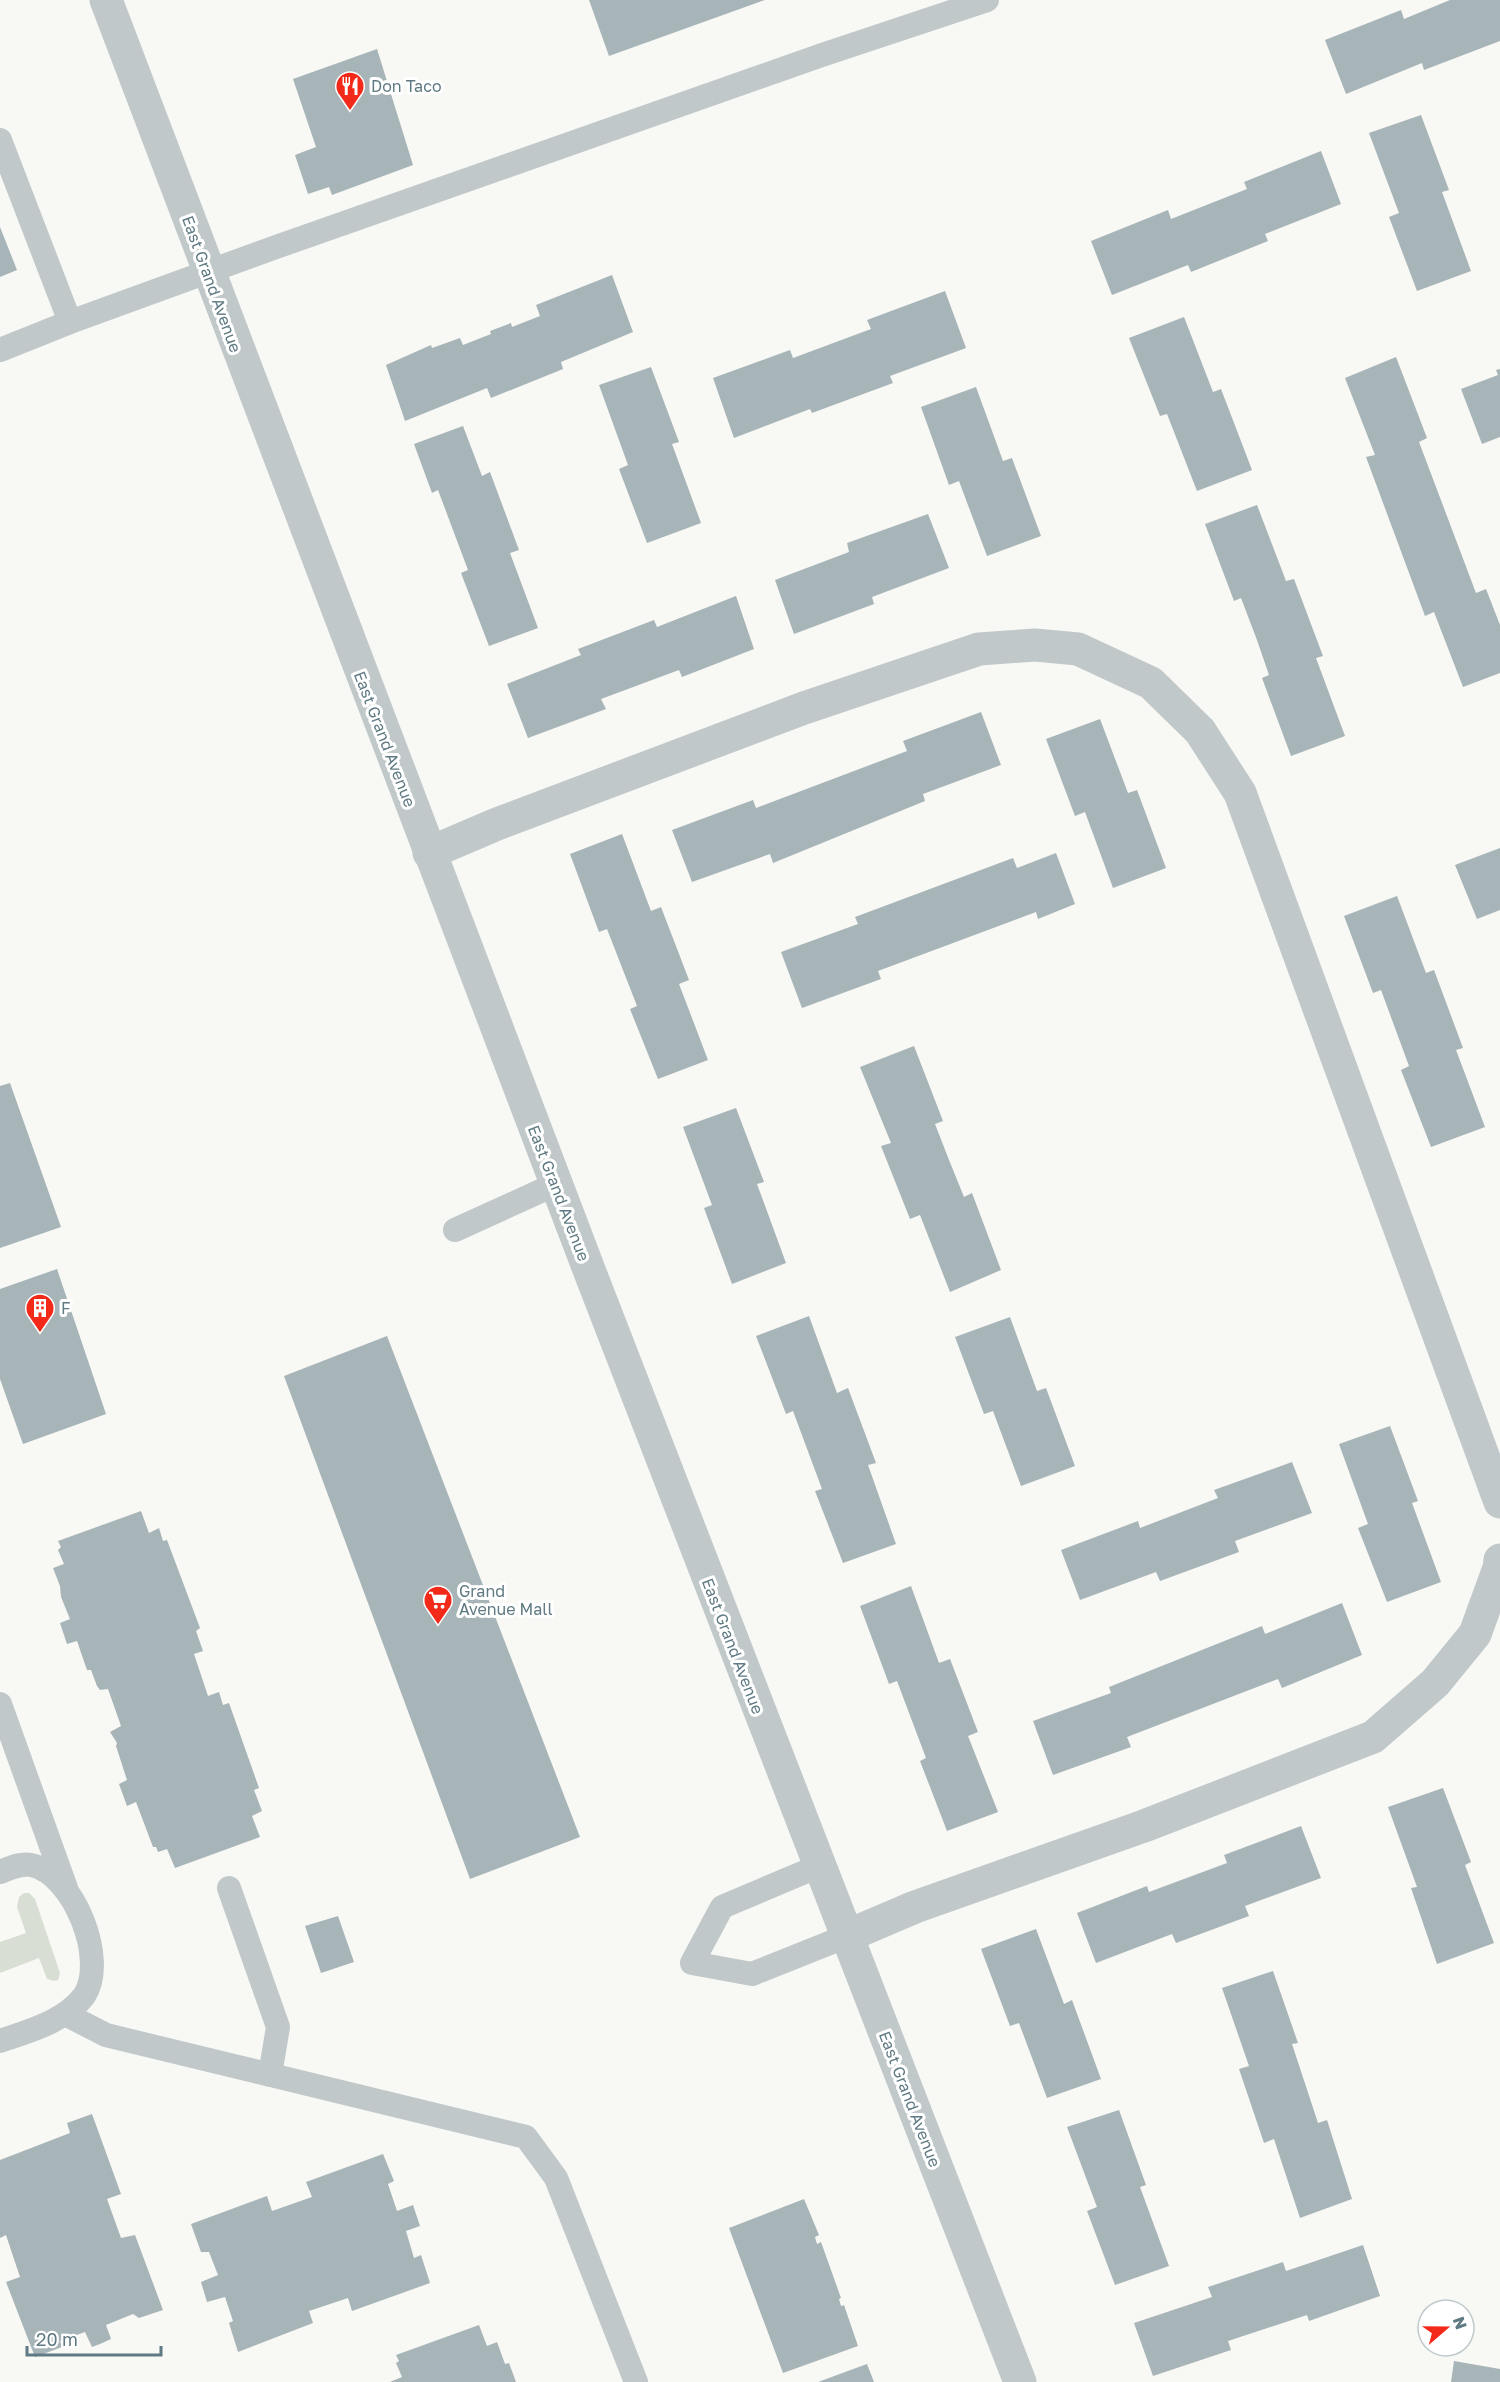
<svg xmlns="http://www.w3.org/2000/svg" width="1500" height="2382" font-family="'Golos Text',sans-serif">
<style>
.green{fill:#d9ded4}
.building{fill:#a7b4b8}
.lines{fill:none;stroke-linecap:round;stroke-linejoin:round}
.service{stroke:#c0c8ca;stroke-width:24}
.minor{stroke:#c0c8ca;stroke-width:33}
.tertiary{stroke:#c0c8ca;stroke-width:33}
.labels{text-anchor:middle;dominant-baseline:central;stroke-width:6;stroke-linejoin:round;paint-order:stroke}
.poi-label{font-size:16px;fill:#607a83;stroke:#fff;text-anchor:start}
.street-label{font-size:16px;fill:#607a83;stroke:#fff}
</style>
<rect width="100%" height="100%" fill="#f8f8f5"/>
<path class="green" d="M 24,1893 L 29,1893 L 35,1899 L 60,1973 L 58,1980 L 54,1981 L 47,1979 L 39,1958 L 0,1973 L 0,1942 L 26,1933 L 17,1907 L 19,1897 Z"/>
<path class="building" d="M 589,0 L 765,0 L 609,56 Z
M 1450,0 L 1500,0 L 1500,41 L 1424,70 L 1422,63 L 1346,94 L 1325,40 L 1401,10 L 1404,19 Z
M 377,49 L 413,165 L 332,195 L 329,187 L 308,194 L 295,155 L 316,147 L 293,79 Z
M 1421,115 L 1449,190 L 1442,192 L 1471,271 L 1417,291 L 1389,217 L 1399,213 L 1369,133 Z
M 1321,151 L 1341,204 L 1265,234 L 1268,241 L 1191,272 L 1188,265 L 1112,295 L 1091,241 L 1168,210 L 1171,219 L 1247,189 L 1244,182 Z
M 0,227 L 17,270 L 0,277 Z
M 612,275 L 633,332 L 561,362 L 563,369 L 491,398 L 487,388 L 405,421 L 386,365 L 431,345 L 432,348 L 460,338 L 463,345 L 491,334 L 490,331 L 511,323 L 512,327 L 540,316 L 536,305 Z
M 945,291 L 966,348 L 890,376 L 893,383 L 812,413 L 810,409 L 734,438 L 713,378 L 790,350 L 793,358 L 871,329 L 867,320 Z
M 1184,317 L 1213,392 L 1221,389 L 1252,470 L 1197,491 L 1167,414 L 1160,416 L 1129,338 Z
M 1396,357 L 1427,438 L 1419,442 L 1476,593 L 1486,589 L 1500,625 L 1500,673 L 1463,687 L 1434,612 L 1425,616 L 1366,457 L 1375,455 L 1345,378 Z
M 651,367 L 679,442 L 672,444 L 701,523 L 647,543 L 619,469 L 628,465 L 599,385 Z
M 1500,369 L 1500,437 L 1482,444 L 1461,389 L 1498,375 L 1496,370 Z
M 976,387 L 1003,461 L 1012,458 L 1041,536 L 987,556 L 959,481 L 949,485 L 921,407 Z
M 463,426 L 482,476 L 490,472 L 519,550 L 510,553 L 538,628 L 489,646 L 461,573 L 468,570 L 438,490 L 432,493 L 414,444 Z
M 1257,505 L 1286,581 L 1294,579 L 1323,656 L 1316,658 L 1345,736 L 1291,756 L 1262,678 L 1269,675 L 1257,640 L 1241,598 L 1234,601 L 1205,524 Z
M 928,514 L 949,568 L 872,597 L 874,604 L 794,634 L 775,580 L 849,552 L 847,543 Z
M 736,596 L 754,649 L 682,677 L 679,670 L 601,699 L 606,709 L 528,738 L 507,684 L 581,655 L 578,649 L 654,620 L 657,627 Z
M 981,712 L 1001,765 L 923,794 L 925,801 L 773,863 L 770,854 L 692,882 L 672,830 L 753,800 L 756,808 L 907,751 L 903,741 Z
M 1100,719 L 1128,793 L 1137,790 L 1166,868 L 1113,888 L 1085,812 L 1075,816 L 1046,739 Z
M 622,834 L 651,911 L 661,907 L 689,980 L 679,984 L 708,1060 L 658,1079 L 630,1009 L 637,1006 L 607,929 L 599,932 L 570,854 Z
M 1500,848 L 1500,910 L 1477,919 L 1455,865 Z
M 1056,853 L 1075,904 L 1038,919 L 1036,912 L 878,971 L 881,979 L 802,1008 L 781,952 L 858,924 L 855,917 L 1013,858 L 1017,868 Z
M 1397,896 L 1426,973 L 1434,970 L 1463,1048 L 1456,1050 L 1485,1127 L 1431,1147 L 1401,1070 L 1409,1066 L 1381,990 L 1373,993 L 1344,916 Z
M 914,1046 L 943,1121 L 935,1124 L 949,1160 L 964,1197 L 972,1193 L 1001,1270 L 950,1292 L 920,1215 L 910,1219 L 881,1146 L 891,1143 L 860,1067 Z
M 10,1083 L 61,1227 L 0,1248 L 0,1086 Z
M 736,1108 L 764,1182 L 757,1184 L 786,1263 L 732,1284 L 704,1208 L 712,1205 L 683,1127 Z
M 57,1269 L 106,1414 L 23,1444 L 0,1379 L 0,1289 Z
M 809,1316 L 837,1393 L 848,1388 L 876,1463 L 868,1465 L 896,1544 L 843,1563 L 815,1491 L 822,1489 L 793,1411 L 786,1414 L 756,1336 Z
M 1010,1317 L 1037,1391 L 1046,1388 L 1075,1466 L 1021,1486 L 993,1411 L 984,1414 L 955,1337 Z
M 387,1336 L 580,1837 L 470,1879 L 284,1376 Z
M 1390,1426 L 1418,1501 L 1412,1503 L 1441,1582 L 1387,1602 L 1358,1528 L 1368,1524 L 1339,1444 Z
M 1292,1462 L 1312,1513 L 1235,1541 L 1239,1552 L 1160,1581 L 1156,1572 L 1080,1600 L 1061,1550 L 1138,1521 L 1140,1528 L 1218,1498 L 1214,1490 Z
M 141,1511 L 149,1533 L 159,1528 L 163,1541 L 167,1540 L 200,1628 L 196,1631 L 203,1651 L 194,1654 L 208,1696 L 219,1692 L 223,1705 L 229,1703 L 259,1788 L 254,1790 L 262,1811 L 252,1816 L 260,1837 L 175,1868 L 167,1849 L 158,1852 L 156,1847 L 153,1847 L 136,1802 L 127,1806 L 119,1784 L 127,1780 L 116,1746 L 117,1743 L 110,1732 L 121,1726 L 108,1689 L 100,1690 L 97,1686 L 91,1670 L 87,1670 L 77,1641 L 67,1644 L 60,1623 L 70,1619 L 61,1597 L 60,1586 L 53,1568 L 64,1564 L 58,1550 L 61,1547 L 58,1541 Z
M 911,1586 L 939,1663 L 950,1659 L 978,1732 L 968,1736 L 998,1812 L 947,1831 L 920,1761 L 926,1758 L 897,1681 L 889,1684 L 860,1606 Z
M 1342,1603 L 1362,1655 L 1282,1688 L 1278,1679 L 1127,1737 L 1131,1747 L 1053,1775 L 1033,1721 L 1111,1693 L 1109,1687 L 1262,1626 L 1265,1634 Z
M 1443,1788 L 1471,1862 L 1465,1865 L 1494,1943 L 1437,1964 L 1411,1888 L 1417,1887 L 1388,1807 Z
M 1301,1826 L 1321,1878 L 1245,1906 L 1249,1916 L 1176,1943 L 1172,1934 L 1096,1963 L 1077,1913 L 1147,1886 L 1149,1892 L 1227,1863 L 1224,1855 Z
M 338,1916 L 354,1962 L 321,1973 L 305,1926 Z
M 1036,1929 L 1064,2004 L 1072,2000 L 1101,2079 L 1047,2098 L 1019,2023 L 1010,2026 L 981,1949 Z
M 1273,1971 L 1298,2043 L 1292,2044 L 1318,2123 L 1327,2120 L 1352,2199 L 1300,2218 L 1274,2139 L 1264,2143 L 1239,2069 L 1249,2066 L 1222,1988 Z
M 1119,2110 L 1146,2185 L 1140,2187 L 1169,2266 L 1115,2285 L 1087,2211 L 1097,2207 L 1067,2127 Z
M 92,2114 L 121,2194 L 107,2199 L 121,2238 L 135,2235 L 163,2310 L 139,2318 L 133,2314 L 106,2325 L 111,2339 L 100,2344 L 92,2347 L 85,2332 L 60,2341 L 62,2347 L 35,2357 L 6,2282 L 20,2277 L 6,2235 L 0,2238 L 0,2160 L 70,2133 L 67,2123 Z
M 383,2154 L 394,2181 L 388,2184 L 397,2211 L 413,2205 L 420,2226 L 406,2231 L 414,2258 L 421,2255 L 430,2283 L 352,2311 L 348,2298 L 309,2311 L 313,2323 L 238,2352 L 229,2323 L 233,2321 L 225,2297 L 207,2302 L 201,2282 L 218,2275 L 209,2252 L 201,2252 L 191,2224 L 267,2196 L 272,2211 L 312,2197 L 306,2182 Z
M 804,2199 L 819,2235 L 815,2237 L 817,2244 L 821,2242 L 841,2298 L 839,2299 L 841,2306 L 844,2305 L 858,2346 L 783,2373 L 729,2228 Z
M 1363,2245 L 1380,2296 L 1309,2321 L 1307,2315 L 1228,2341 L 1231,2350 L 1153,2376 L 1134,2323 L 1212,2297 L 1208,2287 L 1283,2262 L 1286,2271 Z
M 479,2325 L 487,2346 L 497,2342 L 505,2364 L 509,2363 L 516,2382 L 390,2382 L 402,2377 L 396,2363 L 399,2361 L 396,2355 Z
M 1454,2361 L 1500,2369 L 1500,2382 L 1451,2382 Z
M 867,2364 L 874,2382 L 818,2382 Z"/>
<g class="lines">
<path class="service" d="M 0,140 L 70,322 L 276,247 L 822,55 L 987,0
M 0,350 L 70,322
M 455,1230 L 556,1184
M 0,1704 L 66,1888
M 819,1866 L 722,1907 L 692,1963 L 752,1974 L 847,1936
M 0,1872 C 10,1868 20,1863 31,1865 C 74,1873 108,1961 84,1996 C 64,2022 29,2031 0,2041
M 229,1888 L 278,2027 L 270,2075
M 65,2014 L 106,2035 L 526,2137 L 556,2178 L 636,2382"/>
<path class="minor" d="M 429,853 L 497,824 L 804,708 L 979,649 L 1035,645 L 1078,649 L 1151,683 L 1200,731 L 1240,793 L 1500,1502
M 847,1936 L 915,1907 L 1144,1826 L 1373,1737 L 1435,1683 L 1475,1634 L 1499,1568 L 1500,1560"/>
<path class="tertiary" d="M 106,0 C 404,797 712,1589 1020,2382"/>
</g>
<defs>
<g id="restaurant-pin" transform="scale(1.5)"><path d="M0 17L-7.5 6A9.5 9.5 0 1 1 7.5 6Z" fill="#f3291a" stroke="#fff"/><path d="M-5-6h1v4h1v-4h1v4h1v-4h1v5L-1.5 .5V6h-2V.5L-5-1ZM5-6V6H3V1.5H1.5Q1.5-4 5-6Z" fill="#fff"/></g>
<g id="building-pin" transform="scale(1.5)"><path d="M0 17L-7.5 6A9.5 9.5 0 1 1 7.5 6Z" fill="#f3291a" stroke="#fff"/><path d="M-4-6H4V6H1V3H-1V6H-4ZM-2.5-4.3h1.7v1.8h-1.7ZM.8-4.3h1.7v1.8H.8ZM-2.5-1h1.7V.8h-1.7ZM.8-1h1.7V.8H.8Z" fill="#fff"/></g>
<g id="supermarket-pin" transform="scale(1.5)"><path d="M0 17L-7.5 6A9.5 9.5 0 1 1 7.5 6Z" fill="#f3291a" stroke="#fff"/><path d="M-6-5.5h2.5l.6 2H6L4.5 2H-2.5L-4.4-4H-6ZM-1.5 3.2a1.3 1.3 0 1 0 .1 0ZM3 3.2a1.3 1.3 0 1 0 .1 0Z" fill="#fff"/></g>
</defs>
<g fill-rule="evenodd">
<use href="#restaurant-pin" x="350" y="86"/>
<use href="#building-pin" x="40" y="1308"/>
<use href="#supermarket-pin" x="438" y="1600"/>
</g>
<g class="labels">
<g class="poi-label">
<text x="371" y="86">Don Taco</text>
<text x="61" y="1308">F</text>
<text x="459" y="1591">Grand<tspan x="459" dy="18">Avenue Mall</tspan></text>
</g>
<g class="street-label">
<text transform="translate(212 284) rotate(70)">East Grand Avenue</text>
<text transform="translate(385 739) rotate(69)">East Grand Avenue</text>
<text transform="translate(559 1193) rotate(69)">East Grand Avenue</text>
<text transform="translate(733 1646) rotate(69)">East Grand Avenue</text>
<text transform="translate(910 2099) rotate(69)">East Grand Avenue</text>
</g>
</g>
<g transform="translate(1446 2328) rotate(70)"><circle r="28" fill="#ffffff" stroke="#bfcacd" stroke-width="1.5"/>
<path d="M0-4.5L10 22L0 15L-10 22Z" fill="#f3291a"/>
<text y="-9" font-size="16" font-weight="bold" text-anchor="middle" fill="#607a83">N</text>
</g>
<path d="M27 2346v9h134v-9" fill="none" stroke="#607a83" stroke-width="3"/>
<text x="36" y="2346" font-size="18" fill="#607a83" stroke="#ffffff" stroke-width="4.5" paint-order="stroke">20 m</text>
</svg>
